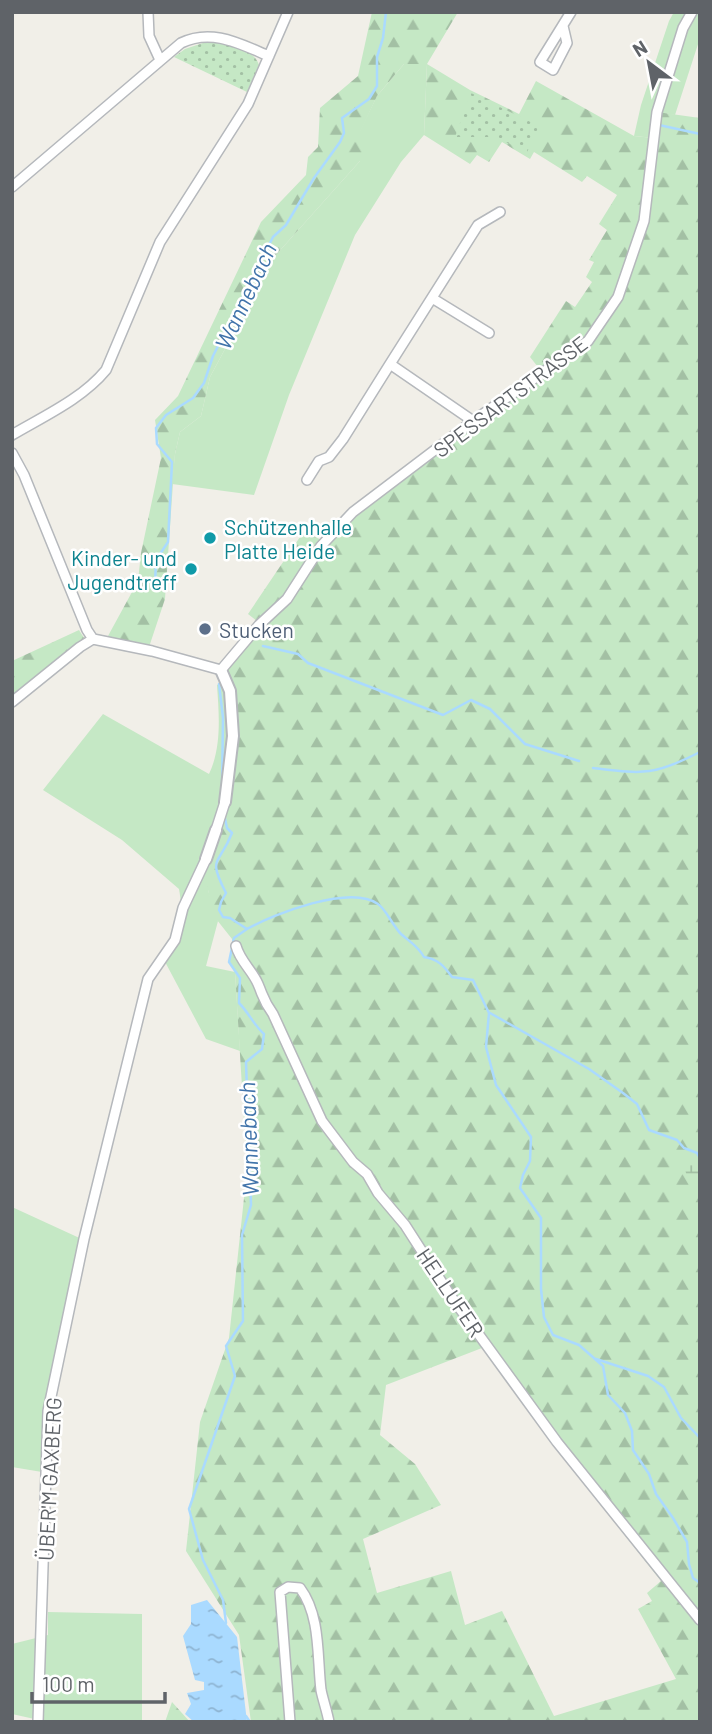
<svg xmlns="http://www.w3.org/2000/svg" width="712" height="1734" font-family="Barlow,sans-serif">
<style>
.green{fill:#c5e8c5}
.forest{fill:url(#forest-firs);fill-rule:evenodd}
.wetland{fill:url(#wetland-marsh)}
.park{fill:url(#park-dots)}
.water{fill:url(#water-ripples)}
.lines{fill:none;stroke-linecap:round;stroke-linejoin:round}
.stream{stroke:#aadaff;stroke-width:2.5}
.minor-casing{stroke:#b5b8bc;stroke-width:12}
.tertiary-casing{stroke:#b5b8bc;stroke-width:14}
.minor{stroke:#fff;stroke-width:9}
.tertiary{stroke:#fff;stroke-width:10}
.culture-dot{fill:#0f9aa8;stroke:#fff;stroke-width:2.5}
.service-dot{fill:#5c6f8a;stroke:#fff;stroke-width:2.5}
.labels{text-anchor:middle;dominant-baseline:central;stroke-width:5;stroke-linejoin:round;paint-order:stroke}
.street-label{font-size:21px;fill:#5f6368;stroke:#fff}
.culture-label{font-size:21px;fill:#0d838f;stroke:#fff;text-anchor:start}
.service-label{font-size:21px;fill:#4e5e75;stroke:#fff;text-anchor:start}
.water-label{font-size:23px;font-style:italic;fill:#4174aa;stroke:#fff}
</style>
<defs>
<pattern id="forest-firs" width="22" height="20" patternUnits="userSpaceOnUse" patternTransform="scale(1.75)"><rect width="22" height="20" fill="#c5e8c5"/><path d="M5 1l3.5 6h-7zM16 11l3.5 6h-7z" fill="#a3c0a4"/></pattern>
<pattern id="wetland-marsh" width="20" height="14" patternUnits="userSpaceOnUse" patternTransform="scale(1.75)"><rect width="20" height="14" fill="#c5e8c5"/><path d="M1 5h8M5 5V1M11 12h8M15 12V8" fill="none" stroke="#a3c0a4"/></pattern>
<pattern id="park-dots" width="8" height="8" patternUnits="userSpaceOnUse" patternTransform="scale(1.75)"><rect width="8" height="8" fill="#c5e8c5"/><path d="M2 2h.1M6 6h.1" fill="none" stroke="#a3c0a4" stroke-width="1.8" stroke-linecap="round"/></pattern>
<pattern id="water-ripples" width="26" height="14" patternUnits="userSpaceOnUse" patternTransform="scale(1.75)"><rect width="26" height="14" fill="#aadaff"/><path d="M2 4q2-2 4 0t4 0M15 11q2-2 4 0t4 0" fill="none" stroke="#8eb4d2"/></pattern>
</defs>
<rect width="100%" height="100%" fill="#f1efe8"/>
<path class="green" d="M 674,12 L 700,12 L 700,38 L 675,115 L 657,112 L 654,138 L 634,136 L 641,105 L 669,21 Z
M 404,64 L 427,64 L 424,135 L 401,162 L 355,235 L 289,395 L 254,495 L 172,484 L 175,454 L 180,432 L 201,416 L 210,377 L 275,256 L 360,161 L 355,141 L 377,96 Z
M 219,684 L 227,692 L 225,802 L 208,890 L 218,921 L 206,966 L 235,972 L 240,1051 L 206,1039 L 163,958 C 178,936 184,915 179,889 L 122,840 L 43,790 L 103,714 L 209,774 C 222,747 219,714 217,685 Z
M 12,1207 L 86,1241 L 50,1411 L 48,1473 L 12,1467 Z
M 48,1612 L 142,1614 L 142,1722 L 48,1722 L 12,1714 L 12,1644 L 48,1635 Z"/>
<path class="forest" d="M 372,12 L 458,12 L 427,64 L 470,90 L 519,114 L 536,81 L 634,136 L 654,138 L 657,112 L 700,118 L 700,1722 L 251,1722 L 239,1635 L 186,1551 L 200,1422 L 229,1338 L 247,1170 L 235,972 L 229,962 L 233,945 L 232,939 L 217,920 L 211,904 L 208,890 L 206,859 L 225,802 L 232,736 L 221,670 L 262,625 L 248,614 L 304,531 L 325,542 L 354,512 L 542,372 L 530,357 L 566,301 L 575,307 L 592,282 L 586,277 L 594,262 L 589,260 L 607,230 L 599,224 L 617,195 L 587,176 L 582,182 L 534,152 L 530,159 L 502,142 L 489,162 L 477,155 L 470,164 L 424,135 L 427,64 L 404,64 L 377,96 L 356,141 L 363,148 L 360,161 L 275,256 L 210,377 L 201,416 L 180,432 L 175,454 L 165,599 L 149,647 L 115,641 L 108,636 L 138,581 L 141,553 L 161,458 L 155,420 L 178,396 L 261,222 L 306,175 L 308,157 L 318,147 L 320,108 L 358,76 ZM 482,1348 L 552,1443 L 661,1581 L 647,1593 L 652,1601 L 638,1609 L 676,1679 L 554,1716 L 502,1611 L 465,1625 L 451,1571 L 377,1593 L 363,1539 L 441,1505 L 415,1464 L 380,1435 L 386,1385 Z
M 79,630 L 84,638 L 12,697 L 12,661 Z
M 172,1702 L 190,1722 L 165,1722 Z"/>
<path class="wetland" d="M 700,1151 L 700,1183 L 688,1181 L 684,1165 Z"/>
<path class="park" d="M 215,39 C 230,45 254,49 259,65 L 247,92 L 174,57 L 185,49 Z
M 471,93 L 539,126 L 527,152 L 495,137 L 455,137 Z"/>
<path class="water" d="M 207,1600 L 237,1637 L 247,1722 L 194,1722 L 185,1714 L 191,1704 L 187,1693 L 204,1690 L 204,1682 L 195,1680 L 183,1636 L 191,1624 L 191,1605 Z"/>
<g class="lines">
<path class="stream" d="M 659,125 L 700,134
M 155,585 L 156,560 L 168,542 L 172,462 L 157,444 L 156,428 L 166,415 L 193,398 L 204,383 L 213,356 L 273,237 L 286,225 L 314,178 L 340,142 L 344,133 L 342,118 L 369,99 L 377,86 L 377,57 L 383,38 L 386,12
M 263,646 L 298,654 L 308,663 L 443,715 L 471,700 L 490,709 L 525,744 L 579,761
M 219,684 L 223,718 L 222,787
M 593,768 C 644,774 653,776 700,752
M 224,814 L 227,828 L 232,833 C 219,866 207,856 226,893 L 221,902 L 219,910 L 223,917 L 230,918 L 247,929 L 234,938 L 229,962 L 240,978 L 239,1003 C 249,1013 253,1024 264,1034 L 262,1049 L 246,1062 L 251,1205 L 242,1235 L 243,1321 L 226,1346 L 235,1376 L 189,1509 L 203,1560 L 223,1600 L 226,1623
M 247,929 C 274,914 350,884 378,904 C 385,908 393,926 401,934 C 410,942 418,946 424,957 C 438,959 444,966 452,977 L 473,980 L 489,1013 L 486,1047 L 496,1085 L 531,1137 L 530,1161 L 523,1175 L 520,1188 L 541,1218 L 541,1289 L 544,1317 L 553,1335 L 579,1345 L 603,1366 L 608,1395 L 625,1413 L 632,1431 L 633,1450 L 649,1474 L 656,1494 L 673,1518 L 687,1542 L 689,1564 L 693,1578 L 700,1583
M 490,1013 L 589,1069 L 623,1093 L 637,1104 L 649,1130 L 677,1140 L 684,1148 L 697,1153 L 700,1158
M 596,1359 L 648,1376 L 664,1387 L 681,1418 L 700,1438
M 246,1716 L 250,1722"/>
<g class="minor-casing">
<path id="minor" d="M 148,12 L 149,36 L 160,60
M 563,26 L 567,43 L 553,70 L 540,62 L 571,12
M 12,187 L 181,43 C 212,28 240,44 269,56
M 432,298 L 489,333
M 473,421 L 390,364 L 478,225 L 500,212
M 12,435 C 44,416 82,399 106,370 L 160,242 L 248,104 L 288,12
M 12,453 L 24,475 L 87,630 L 93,639 L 152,651 L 221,670 L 259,625 L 287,599 L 321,546 L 353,512 L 473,421 L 588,341 L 618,297 L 644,221 L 657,112 L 683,28 L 692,12
M 307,480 L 319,461 L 329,457 L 343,439 L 390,364
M 12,702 L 80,647 L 93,639
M 216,830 L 225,802
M 236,946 C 240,961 252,970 258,984 C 264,998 263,1000 273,1014 L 322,1121 L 353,1162 L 367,1174 L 378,1193 L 405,1225 L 450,1295 L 557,1442 L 700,1620
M 38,1722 L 48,1411 L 84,1239 L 148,979 L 175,940 L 183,908 L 206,859
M 290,1722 L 280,1592 L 288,1587 L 300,1588 C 321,1616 317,1657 321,1690 C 323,1700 327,1711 329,1722"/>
</g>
<g class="tertiary-casing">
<path id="tertiary" d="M 221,670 L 230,691 L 233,736 L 225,802
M 206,859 L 216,830"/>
</g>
<use href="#minor" class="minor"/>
<use href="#tertiary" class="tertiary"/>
</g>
<g class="culture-dot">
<circle cx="210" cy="538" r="7"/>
<circle cx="191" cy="569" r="7"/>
</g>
<circle class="service-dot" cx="205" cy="629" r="7"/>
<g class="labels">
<g class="street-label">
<text transform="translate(510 396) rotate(-37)">SPESSARTSTRASSE</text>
<text transform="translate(451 1292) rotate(56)">HELLUFER</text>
<text transform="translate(49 1479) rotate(-87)">ÜBER'M GAXBERG</text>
</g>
<g class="culture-label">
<text x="224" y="526">Schützenhalle<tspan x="224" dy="24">Platte Heide</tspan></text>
<text x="177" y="557" text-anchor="end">Kinder- und<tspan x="177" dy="24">Jugendtreff</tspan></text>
</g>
<g class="service-label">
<text x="219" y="629">Stucken</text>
</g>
<g class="water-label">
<text transform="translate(245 296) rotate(-65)">Wannebach</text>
<text transform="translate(248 1139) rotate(-92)">Wannebach</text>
</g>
</g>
<rect width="712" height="1734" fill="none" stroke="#5f6368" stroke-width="28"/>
<g transform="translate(649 63) rotate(328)" stroke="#ffffff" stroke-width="5" paint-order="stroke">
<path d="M0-5L12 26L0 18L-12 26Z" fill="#5f6368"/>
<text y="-10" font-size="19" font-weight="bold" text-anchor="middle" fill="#5f6368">N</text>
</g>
<path d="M32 1692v10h133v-10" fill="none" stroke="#5f6368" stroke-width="3.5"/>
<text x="42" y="1692" font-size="21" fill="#5f6368" stroke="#ffffff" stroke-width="5" paint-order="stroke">100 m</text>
</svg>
